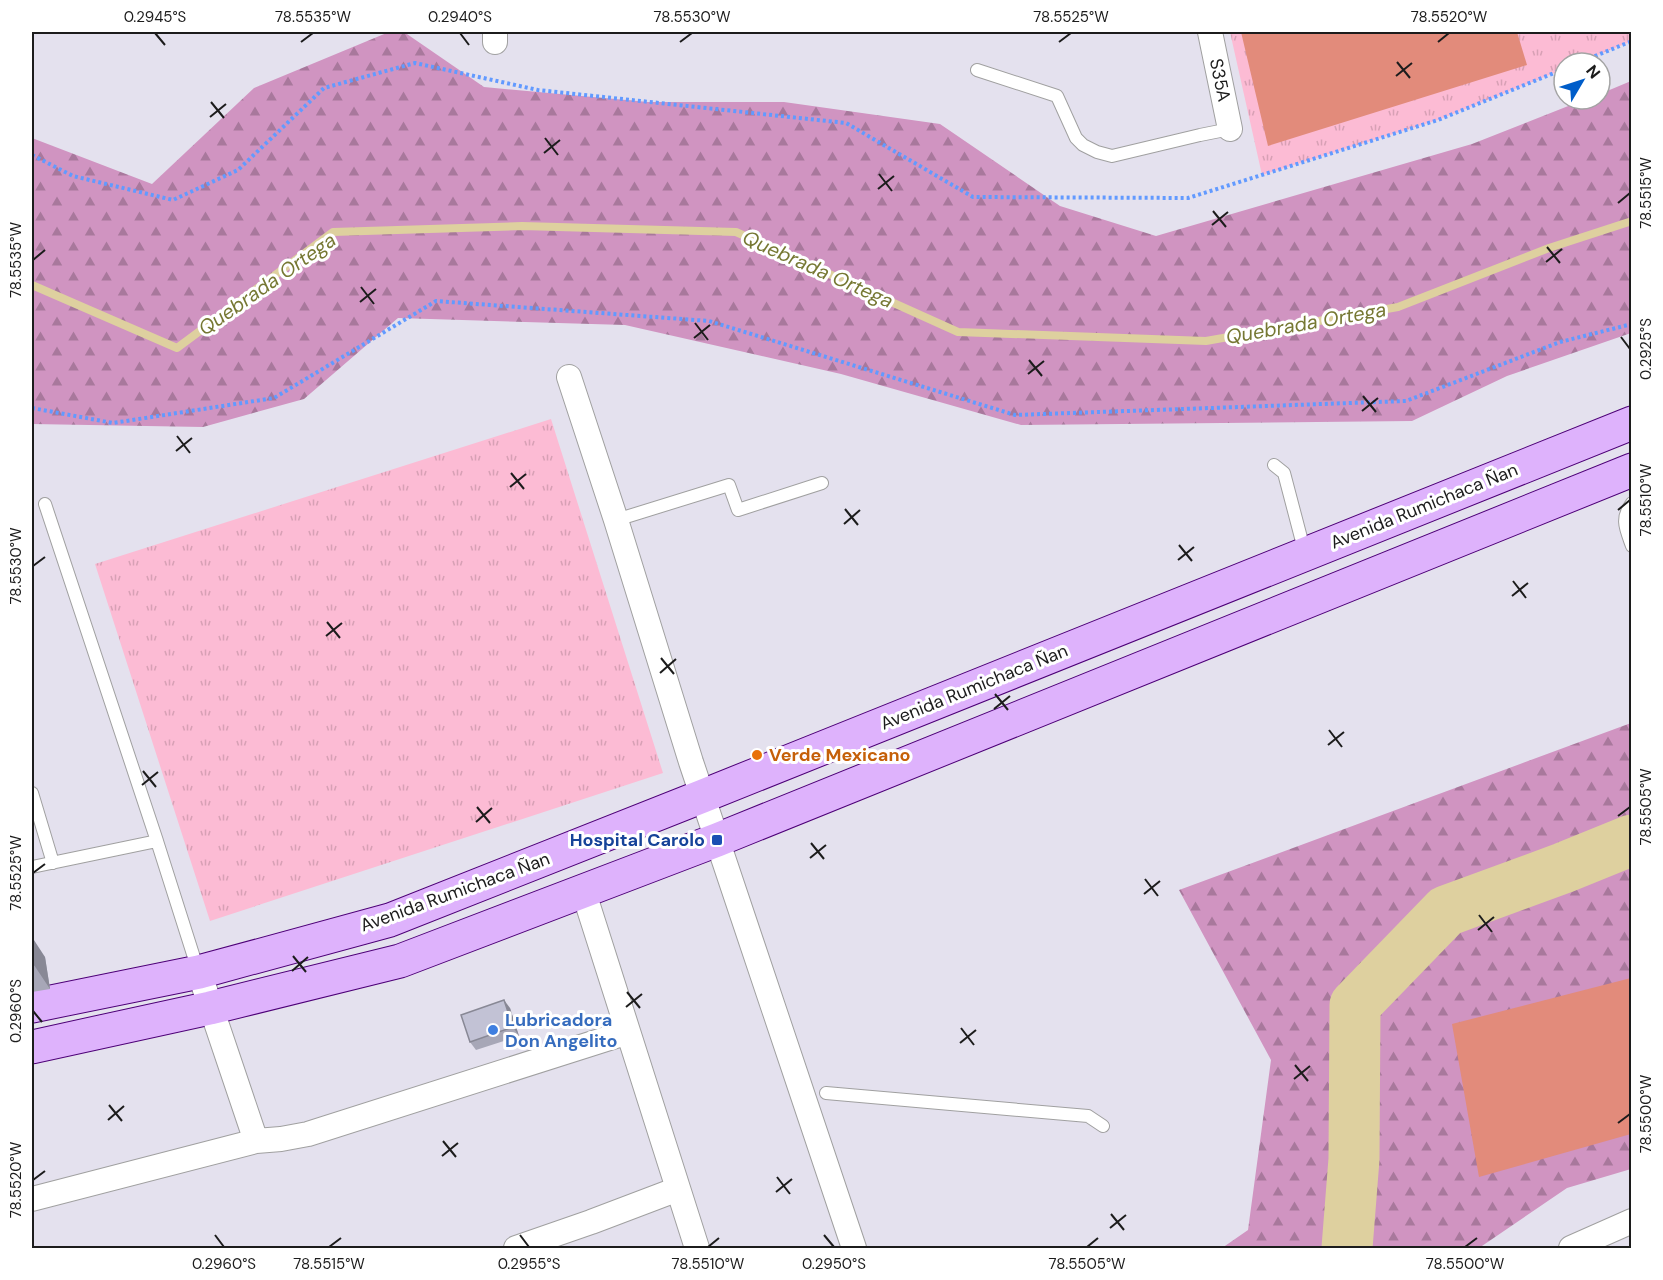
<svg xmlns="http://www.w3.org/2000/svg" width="1663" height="1280" font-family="'DM Sans',sans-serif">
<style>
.forest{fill:url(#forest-firs)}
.park{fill:url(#park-tufts)}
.pitch{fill:#e28b7b}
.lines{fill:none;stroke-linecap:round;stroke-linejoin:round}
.stream{stroke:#ded09f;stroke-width:8}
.river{stroke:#ded09f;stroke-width:51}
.lane-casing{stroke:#a0a0a0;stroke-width:14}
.street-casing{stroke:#a0a0a0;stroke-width:26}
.secondary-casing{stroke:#4d0077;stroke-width:35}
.path{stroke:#629aff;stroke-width:4;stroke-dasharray:3 3;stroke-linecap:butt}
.lane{stroke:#fff;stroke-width:12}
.street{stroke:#fff;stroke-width:24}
.secondary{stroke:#deb2fc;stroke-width:33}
.wall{fill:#a7a7b7}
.shaded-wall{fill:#888895}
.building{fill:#c2c2d5;stroke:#888895;stroke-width:1.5}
.ticks{fill:none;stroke:#1c1c1c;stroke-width:2}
.food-dot{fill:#e8710a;stroke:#fff;stroke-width:2}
.transit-dot{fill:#1a4fb4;stroke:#fff;stroke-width:2}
.shop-dot{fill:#3f7fe0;stroke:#fff;stroke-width:2}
.labels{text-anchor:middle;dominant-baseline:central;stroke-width:6;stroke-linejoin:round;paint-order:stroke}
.street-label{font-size:18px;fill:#1c1c1c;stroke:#fff}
.food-label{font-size:18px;font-weight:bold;fill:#c56008;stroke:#fff;text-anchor:start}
.transit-label{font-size:18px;font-weight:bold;fill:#164399;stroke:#fff;text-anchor:end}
.shop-label{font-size:18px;font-weight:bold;fill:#366cbe;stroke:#fff;text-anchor:start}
.water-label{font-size:20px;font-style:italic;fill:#767833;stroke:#fff}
.neatline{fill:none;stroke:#1c1c1c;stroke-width:2}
.ticks-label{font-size:15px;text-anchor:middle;fill:#1c1c1c}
</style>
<defs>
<pattern id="forest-firs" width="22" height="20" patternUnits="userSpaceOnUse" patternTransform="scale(1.5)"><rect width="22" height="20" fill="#d094c1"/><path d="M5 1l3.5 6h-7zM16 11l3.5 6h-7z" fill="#a8789c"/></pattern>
<pattern id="park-tufts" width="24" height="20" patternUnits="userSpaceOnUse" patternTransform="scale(1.5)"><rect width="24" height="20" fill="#fcbbd4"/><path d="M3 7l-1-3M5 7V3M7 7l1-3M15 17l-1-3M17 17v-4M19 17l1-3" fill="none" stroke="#d7a0b5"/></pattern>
</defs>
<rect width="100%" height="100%" fill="#e4e1ee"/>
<path class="forest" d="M 389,32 L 404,32 L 484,87 L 648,102 L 784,102 L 940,124 L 1060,206 L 1156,236 L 1472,144 L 1586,99 L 1600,99 L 1600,94 L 1631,81 L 1631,333 L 1507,376 L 1412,421 L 1021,425 L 841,374 L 625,325 L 398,318 L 304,399 L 203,427 L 32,424 L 32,138 L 152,184 L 254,88 Z
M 1631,723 L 1631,1169 L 1567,1188 L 1479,1248 L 1222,1248 L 1248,1230 L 1271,1060 L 1179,890 Z"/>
<path class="park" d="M 1230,32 L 1631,32 L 1632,41 L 1578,63 L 1564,63 L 1564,69 L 1438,120 L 1262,175 Z
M 551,419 L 663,773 L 210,921 L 95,564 Z"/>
<path class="pitch" d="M 1241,32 L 1517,32 L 1527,65 L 1268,146 Z
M 1631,978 L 1631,1134 L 1479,1177 L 1452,1024 Z"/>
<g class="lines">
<path class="stream" d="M 32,285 L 177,348 L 333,232 L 522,226 L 736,232 L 958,332 L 1206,341 L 1398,307 L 1549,248 L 1632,221"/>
<path class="river" d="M 1347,1248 L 1354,1159 L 1355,1005 L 1446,911 L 1563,868 L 1632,840"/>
<g class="lane-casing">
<path id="lane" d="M 977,70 L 1057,96 L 1076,138 L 1083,145 L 1097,152 L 1112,156 L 1200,135 L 1230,129
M 1274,465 L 1284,473 L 1305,553
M 1632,503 C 1620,519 1626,529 1632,546
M 616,520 L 729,485 L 738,510 L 822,483
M 32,793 L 53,863
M 157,841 L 198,970
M 32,867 L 157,841 L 45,504
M 826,1093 L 1088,1116 L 1103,1126"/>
</g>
<g class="street-casing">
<path id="street" d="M 1210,32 L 1230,129
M 495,42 L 495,32
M 569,377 L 616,520 L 691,762 L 854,1248
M 583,890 L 697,1248
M 199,972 L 256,1141
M 32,1199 L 256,1141 L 281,1139 L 308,1134 L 628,1032
M 516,1248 L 591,1222 L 678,1189
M 1571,1248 L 1632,1221"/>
</g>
<g class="secondary-casing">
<path id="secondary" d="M 32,1006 L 199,972 L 390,920 L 703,796 L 1632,423
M 32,1047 L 210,1008 L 400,961 L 717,840 L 1632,470"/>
</g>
<path class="path" d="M 1578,63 L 1632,41
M 32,155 L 73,176 L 173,200 L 238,170 L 324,88 L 415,63 L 538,90 L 846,123 L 973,197 L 1188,198 L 1438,120 L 1564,69
M 32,408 L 113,423 L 274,398 L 436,301 L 709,321 L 1015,415 L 1406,401 L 1560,342 L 1632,324"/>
<use href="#lane" class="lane"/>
<use href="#street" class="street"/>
<use href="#secondary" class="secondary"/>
</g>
<path class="wall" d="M 32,949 L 45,957 L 50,989 L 32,992 Z
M 510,1008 L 519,1036 L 476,1050 L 470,1042 Z"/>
<path class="shaded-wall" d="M 32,937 L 45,957 L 50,989 L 34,965 L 32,949 Z
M 504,1000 L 510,1008 L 519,1036 L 513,1027 Z"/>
<path class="building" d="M 32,949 L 34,965 L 32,966 Z
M 504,1000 L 513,1027 L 470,1042 L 461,1015 Z"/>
<path class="ticks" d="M 155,33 L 165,45M 460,33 L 469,45M 301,42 L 313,33M 680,42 L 692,33M 1059,42 L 1071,33M 1438,42 L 1449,33M 1397,62 L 1410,78M 1396,76 L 1412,63M 211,102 L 224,118M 210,117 L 226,104M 545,138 L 558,155M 544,153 L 560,140M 879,174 L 892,191M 878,189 L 894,176M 1618,203 L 1630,193M 1213,211 L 1226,227M 1212,225 L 1228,212M 1547,247 L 1560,263M 33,260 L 45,250M 1546,262 L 1562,249M 361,287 L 374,304M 360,302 L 376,289M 695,323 L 708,340M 1621,337 L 1630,349M 694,338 L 710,325M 1029,360 L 1042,376M 1028,374 L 1044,361M 1363,396 L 1376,412M 1362,411 L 1378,398M 177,436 L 190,453M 176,451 L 192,438M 511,473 L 524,489M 510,487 L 526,474M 845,509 L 858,525M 1618,510 L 1630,500M 844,524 L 860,510M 1179,545 L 1192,561M 1178,560 L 1194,547M 33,566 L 45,557M 1513,581 L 1526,598M 1512,596 L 1528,583M 327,622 L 340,638M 326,636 L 342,623M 661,658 L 674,674M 660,673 L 676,659M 995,694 L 1008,710M 994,709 L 1010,696M 1329,730 L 1342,747M 1328,745 L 1344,732M 143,771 L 156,787M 142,785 L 158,772M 477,807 L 490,823M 1618,816 L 1630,807M 476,822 L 492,808M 811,843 L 824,859M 810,858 L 826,845M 33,873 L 45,864M 1145,879 L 1158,896M 1144,894 L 1160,881M 1479,915 L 1492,932M 1478,930 L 1494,917M 293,956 L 306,972M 292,971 L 308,957M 627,992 L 640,1008M 626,1007 L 642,994M 33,1011 L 42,1022M 961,1028 L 974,1045M 960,1043 L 976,1030M 1295,1065 L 1308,1081M 1294,1079 L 1310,1066M 109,1105 L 122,1121M 108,1120 L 124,1106M 1618,1123 L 1630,1114M 443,1141 L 456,1157M 442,1156 L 458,1143M 777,1177 L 790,1194M 33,1180 L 45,1171M 776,1192 L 792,1179M 1111,1214 L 1124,1230M 1110,1228 L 1126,1215M 215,1235 L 224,1247M 520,1235 L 529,1247M 824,1235 L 834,1247M 329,1247 L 341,1238M 708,1247 L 719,1238M 1087,1247 L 1098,1238M 1465,1247 L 1477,1238"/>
<circle class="food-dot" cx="757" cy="755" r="6"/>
<rect class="transit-dot" x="711" y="834" width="12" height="12" rx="3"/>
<circle class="shop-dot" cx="493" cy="1030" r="6"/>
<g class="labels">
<g class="street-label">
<text transform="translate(1220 80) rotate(78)">S35A</text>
<text transform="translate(1424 506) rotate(-22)">Avenida Rumichaca Ñan</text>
<text transform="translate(974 687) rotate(-22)">Avenida Rumichaca Ñan</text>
<text transform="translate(455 892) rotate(-20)">Avenida Rumichaca Ñan</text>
</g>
<g class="food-label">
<text x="769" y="755">Verde Mexicano</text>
</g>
<g class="transit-label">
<text x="705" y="840">Hospital Carolo</text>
</g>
<g class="shop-label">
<text x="505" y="1020">Lubricadora<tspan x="505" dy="21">Don Angelito</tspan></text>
</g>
<g class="water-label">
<text transform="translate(818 269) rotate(24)">Quebrada Ortega</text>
<text transform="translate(267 284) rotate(-35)">Quebrada Ortega</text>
<text transform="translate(1306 323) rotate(-10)">Quebrada Ortega</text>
</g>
</g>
<rect width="1663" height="1280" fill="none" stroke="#ffffff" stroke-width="66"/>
<g transform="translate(1582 81) rotate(51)"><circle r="28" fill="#ffffff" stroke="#a4a4a4" stroke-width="1.5"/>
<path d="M0-4.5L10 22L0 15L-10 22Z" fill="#005dc9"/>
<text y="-9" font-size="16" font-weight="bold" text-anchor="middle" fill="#1c1c1c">N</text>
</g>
<rect x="33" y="33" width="1597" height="1214" class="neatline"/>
<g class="ticks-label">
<text x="155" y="22">0.2945°S</text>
<text x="313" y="22">78.5535°W</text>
<text x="460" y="22">0.2940°S</text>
<text x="692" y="22">78.5530°W</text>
<text x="1071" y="22">78.5525°W</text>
<text x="1449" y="22">78.5520°W</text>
<text transform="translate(1646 193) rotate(-90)" y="5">78.5515°W</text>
<text transform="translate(16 260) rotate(-90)" y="5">78.5535°W</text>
<text transform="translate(1646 349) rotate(-90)" y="5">0.2925°S</text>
<text transform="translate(1646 500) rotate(-90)" y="5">78.5510°W</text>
<text transform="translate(16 566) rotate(-90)" y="5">78.5530°W</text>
<text transform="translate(1646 807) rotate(-90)" y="5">78.5505°W</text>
<text transform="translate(16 873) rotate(-90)" y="5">78.5525°W</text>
<text transform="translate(16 1011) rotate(-90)" y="5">0.2960°S</text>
<text transform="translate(1646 1114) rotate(-90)" y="5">78.5500°W</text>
<text transform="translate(16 1180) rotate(-90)" y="5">78.5520°W</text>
<text x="224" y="1269">0.2960°S</text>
<text x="329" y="1269">78.5515°W</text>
<text x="529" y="1269">0.2955°S</text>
<text x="708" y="1269">78.5510°W</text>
<text x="834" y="1269">0.2950°S</text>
<text x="1087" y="1269">78.5505°W</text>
<text x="1465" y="1269">78.5500°W</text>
</g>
</svg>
